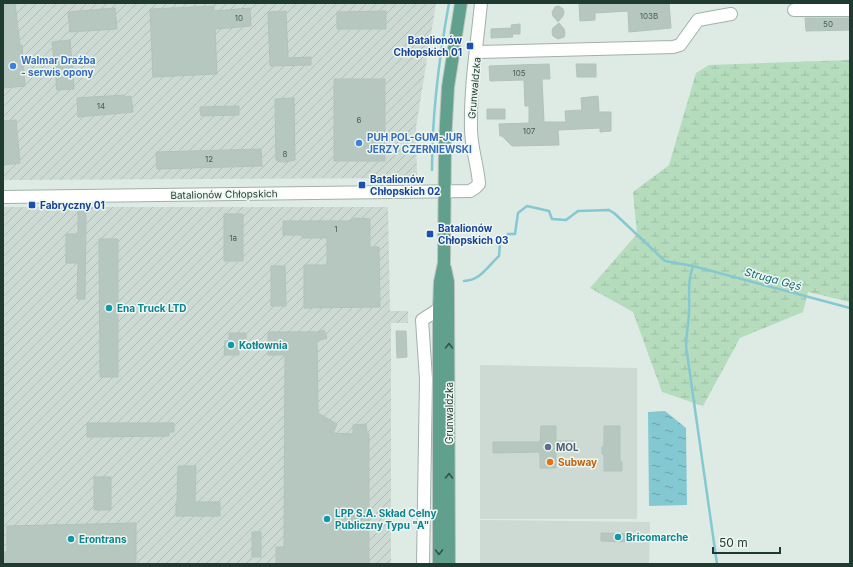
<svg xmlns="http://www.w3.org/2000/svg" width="853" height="567" font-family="Inter,sans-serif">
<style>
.built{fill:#ccdad3}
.industrial{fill:url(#industrial-furrows)}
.wetland{fill:url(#wetland-marsh)}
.water{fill:url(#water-ripples)}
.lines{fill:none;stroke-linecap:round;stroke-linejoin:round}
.stream{stroke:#84c8d1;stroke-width:2.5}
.building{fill:#b6c7c0;stroke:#b0c3bb}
.minor-casing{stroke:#a1b2ab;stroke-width:14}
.major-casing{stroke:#bcc4c1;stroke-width:14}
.minor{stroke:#fff;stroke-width:12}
.major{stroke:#61a08d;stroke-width:12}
.oneway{stroke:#305448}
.transit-dot{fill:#1a4fb4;stroke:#eef7f2;stroke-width:1.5}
.shop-dot{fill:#3f7fe0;stroke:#eef7f2;stroke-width:1.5}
.culture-dot{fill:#0f9aa8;stroke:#eef7f2;stroke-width:1.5}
.service-dot{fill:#5c6f8a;stroke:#eef7f2;stroke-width:1.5}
.food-dot{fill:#e8710a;stroke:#eef7f2;stroke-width:1.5}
.labels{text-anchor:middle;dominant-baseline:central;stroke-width:3;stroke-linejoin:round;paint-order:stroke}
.number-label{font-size:8px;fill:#455d55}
.transit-label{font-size:10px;font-weight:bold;fill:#164399;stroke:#eef7f2;text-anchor:start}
.shop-label{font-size:10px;font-weight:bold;fill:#366cbe;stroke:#eef7f2;text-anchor:start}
.street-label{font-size:10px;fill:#1f3a31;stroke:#eef7f2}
.culture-label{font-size:10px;font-weight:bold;fill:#0d838f;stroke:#eef7f2;text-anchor:start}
.service-label{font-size:10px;font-weight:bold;fill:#4e5e75;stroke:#eef7f2;text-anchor:start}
.food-label{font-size:10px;font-weight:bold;fill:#c56008;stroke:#eef7f2;text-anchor:start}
.water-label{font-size:11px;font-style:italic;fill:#196a75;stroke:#eef7f2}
</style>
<defs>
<pattern id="industrial-furrows" width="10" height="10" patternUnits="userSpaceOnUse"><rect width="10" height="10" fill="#ccdad3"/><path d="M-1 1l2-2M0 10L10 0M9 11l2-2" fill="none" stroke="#afbcb6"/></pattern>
<pattern id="wetland-marsh" width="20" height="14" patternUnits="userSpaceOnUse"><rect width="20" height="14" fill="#b6dcbe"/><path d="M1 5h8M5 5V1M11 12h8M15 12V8" fill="none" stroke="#9cbea4"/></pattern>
<pattern id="water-ripples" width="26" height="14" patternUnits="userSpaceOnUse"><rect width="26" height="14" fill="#84c8d1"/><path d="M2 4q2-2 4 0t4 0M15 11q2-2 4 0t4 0" fill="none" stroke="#6ba3aa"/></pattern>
</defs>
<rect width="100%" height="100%" fill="#deeae4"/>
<path class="built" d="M 480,365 L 637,368 L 637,519 L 480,519 Z
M 480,520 L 650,522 L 649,564 L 480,564 Z"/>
<path class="industrial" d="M 3,3 L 436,3 L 416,127 L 417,178 L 3,180 Z
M 3,207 L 388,207 L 390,311 L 408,311 L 408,323 L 391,323 L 391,564 L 3,564 Z"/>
<path class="wetland" d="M 850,60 L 850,302 L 808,292 L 803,312 L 740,338 L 703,406 L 662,392 L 633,312 L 590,288 L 637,234 L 633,192 L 669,165 L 696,73 L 709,65 Z"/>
<path class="water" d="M 665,411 L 686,428 L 687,505 L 649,506 L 648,412 Z"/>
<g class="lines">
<path class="stream" d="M 432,170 C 432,114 439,58 449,3
M 693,266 C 687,282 690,296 689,311 C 689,323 686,334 686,346 L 717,564
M 464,281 C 480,281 488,266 499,256 L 500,243 L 508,234 L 515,234 L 518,213 L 527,206 L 549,211 L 552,219 L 566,220 L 578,211 L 609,210 L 614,213 L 665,261 L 693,266 L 850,308"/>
</g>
<path class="building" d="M 3,3 L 15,3 L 20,45 L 22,45 L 25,86 L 3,88 Z
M 579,3 L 669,3 L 671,28 L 629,32 L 628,11 L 595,13 L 595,20 L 580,21 Z
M 214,6 L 214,11 L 250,8 L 251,26 L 215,29 L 217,74 L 153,77 L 150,9 Z
M 559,6 L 563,9 L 564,12 L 563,16 L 558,22 L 553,16 L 552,12 L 555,7 Z
M 115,8 L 117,29 L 70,32 L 68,12 Z
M 286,11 L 288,58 L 311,57 L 311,65 L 270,66 L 268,12 Z
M 386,11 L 386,29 L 337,29 L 337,12 Z
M 805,18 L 850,18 L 850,30 L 806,31 Z
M 559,23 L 564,29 L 565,33 L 564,37 L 558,39 L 553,36 L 552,32 L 553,28 Z
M 520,24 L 520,34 L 512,34 L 513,37 L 491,38 L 491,29 L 512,28 L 511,25 Z
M 70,40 L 74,89 L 57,90 L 52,42 Z
M 549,64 L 550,79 L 542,79 L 544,122 L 566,122 L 565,111 L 582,110 L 581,98 L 598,96 L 599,112 L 611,112 L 611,131 L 600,132 L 600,128 L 558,130 L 559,145 L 512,146 L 502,136 L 500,136 L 499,124 L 529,123 L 529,106 L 525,106 L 524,80 L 490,81 L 489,66 Z
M 576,64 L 596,64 L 596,77 L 577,77 Z
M 334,79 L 385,79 L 385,161 L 334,161 Z
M 124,95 L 124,97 L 131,96 L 133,112 L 78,117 L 77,98 Z
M 294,98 L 295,160 L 285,162 L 281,162 L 276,160 L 275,99 Z
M 239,106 L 239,115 L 201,116 L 200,107 Z
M 487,109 L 505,109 L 505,119 L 487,119 Z
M 16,120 L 20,163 L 3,165 L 3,121 Z
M 261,149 L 262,166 L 157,169 L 156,152 Z
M 78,211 L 85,211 L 86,218 L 85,299 L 77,299 L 78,263 L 66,263 L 66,234 L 78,234 Z
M 224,214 L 243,214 L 243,261 L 224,261 Z
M 354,218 L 370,219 L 370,247 L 379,247 L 380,307 L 304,308 L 304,265 L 327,265 L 327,238 L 302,238 L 302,235 L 283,235 L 283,221 L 350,221 Z
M 99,239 L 118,239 L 118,377 L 100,377 Z
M 271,266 L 285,266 L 286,306 L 271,306 Z
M 324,330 L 327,338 L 317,341 L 318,413 L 337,424 L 333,433 L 353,434 L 353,425 L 366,424 L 367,433 L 369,433 L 369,564 L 276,564 L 276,547 L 284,547 L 285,355 L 268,355 L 268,332 L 317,332 Z
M 396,331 L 406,331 L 407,357 L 397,358 Z
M 229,333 L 246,333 L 246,342 L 239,341 L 239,355 L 224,355 L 225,341 L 229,341 Z
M 87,423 L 174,423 L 174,432 L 169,432 L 169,436 L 87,437 Z
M 541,426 L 556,426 L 556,441 L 574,441 L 574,452 L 556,452 L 556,468 L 540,468 L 540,452 L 493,453 L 493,442 L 540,442 Z
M 604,426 L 620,426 L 620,461 L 622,462 L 622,471 L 604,471 L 604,454 L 602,454 L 602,447 L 604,447 Z
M 178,466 L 196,466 L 195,502 L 220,502 L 220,516 L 176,516 L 176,502 L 177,502 Z
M 94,477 L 111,477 L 111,510 L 94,510 Z
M 136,523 L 136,564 L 3,564 L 3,552 L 7,552 L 7,526 Z
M 252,532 L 261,532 L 261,557 L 252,557 Z
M 601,533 L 635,534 L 635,542 L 601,541 Z"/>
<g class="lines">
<g class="minor-casing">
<path id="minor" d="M 794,10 L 850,10
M 477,52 L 673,47 L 680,45 L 698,20 L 731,14
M 3,197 L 470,191 L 475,188 L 479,184 C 478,166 471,148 471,129 C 470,87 477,45 481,3
M 423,564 L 426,379 L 422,320 L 439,309"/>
</g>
<g class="major-casing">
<path id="major" d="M 445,268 L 448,282 L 449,564
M 439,564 L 439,309 L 440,282 L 444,263 L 445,142 L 448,87 L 461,3"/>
</g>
<use href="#minor" class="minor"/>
<use href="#major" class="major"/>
</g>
<defs><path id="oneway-chevron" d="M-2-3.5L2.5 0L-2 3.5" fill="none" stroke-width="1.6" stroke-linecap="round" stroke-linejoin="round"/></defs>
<g class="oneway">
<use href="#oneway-chevron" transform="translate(449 346) rotate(-90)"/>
<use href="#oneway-chevron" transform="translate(449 476) rotate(-90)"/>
<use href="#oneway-chevron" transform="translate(439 552) rotate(90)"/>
</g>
<g class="transit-dot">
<rect x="466" y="42" width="8" height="8" rx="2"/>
<rect x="358" y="181" width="8" height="8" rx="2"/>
<rect x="28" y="201" width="8" height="8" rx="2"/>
<rect x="426" y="230" width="8" height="8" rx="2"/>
</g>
<g class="shop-dot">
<circle cx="13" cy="66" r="4"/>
<circle cx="359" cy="143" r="4"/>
</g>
<g class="culture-dot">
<circle cx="109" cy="308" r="4"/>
<circle cx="231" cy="345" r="4"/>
<circle cx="327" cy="519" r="4"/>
<circle cx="618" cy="537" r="4"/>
<circle cx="71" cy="539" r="4"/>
</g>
<circle class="service-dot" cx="548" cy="447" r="4"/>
<circle class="food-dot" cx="550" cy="462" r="4"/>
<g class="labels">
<g class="number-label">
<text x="649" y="16">103B</text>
<text x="239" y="18">10</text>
<text x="828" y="24">50</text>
<text x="519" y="73">105</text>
<text x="101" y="106">14</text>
<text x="359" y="120">6</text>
<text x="529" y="131">107</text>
<text x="285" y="154">8</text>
<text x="209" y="159">12</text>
<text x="336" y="229">1</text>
<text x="233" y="238">1a</text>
</g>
<g class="transit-label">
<text x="462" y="40" text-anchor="end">Batalionów<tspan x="462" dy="12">Chłopskich 01</tspan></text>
<text x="370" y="179">Batalionów<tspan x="370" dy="12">Chłopskich 02</tspan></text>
<text x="40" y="205">Fabryczny 01</text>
<text x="438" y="228">Batalionów<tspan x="438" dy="12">Chłopskich 03</tspan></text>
</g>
<g class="shop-label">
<text x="21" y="60">Walmar Drażba<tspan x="21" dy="12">- serwis opony</tspan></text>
<text x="367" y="137">PUH POL-GUM-JUR<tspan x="367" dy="12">JERZY CZERNIEWSKI</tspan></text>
</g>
<g class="street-label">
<text transform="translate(474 88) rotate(-85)">Grunwaldzka</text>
<text transform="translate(224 194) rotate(-1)">Batalionów Chłopskich</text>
<text transform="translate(449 413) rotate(-90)">Grunwaldzka</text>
</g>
<g class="culture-label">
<text x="117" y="308">Ena Truck LTD</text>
<text x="239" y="345">Kotłownia</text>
<text x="335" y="513">LPP S.A. Skład Celny<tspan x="335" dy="12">Publiczny Typu "A"</tspan></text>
<text x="626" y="537">Bricomarche</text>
<text x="79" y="539">Erontrans</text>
</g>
<g class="service-label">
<text x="556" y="447">MOL</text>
</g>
<g class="food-label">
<text x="558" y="462">Subway</text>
</g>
<g class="water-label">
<text transform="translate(773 279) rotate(15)">Struga Gęś</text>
</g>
</g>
<rect width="853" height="567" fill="none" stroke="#1f3a31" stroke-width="8"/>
<path d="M713 547v6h67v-6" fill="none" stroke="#1f3a31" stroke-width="2"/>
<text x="719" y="547" font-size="12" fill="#1f3a31" stroke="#eef7f2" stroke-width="3" paint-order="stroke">50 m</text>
</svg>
